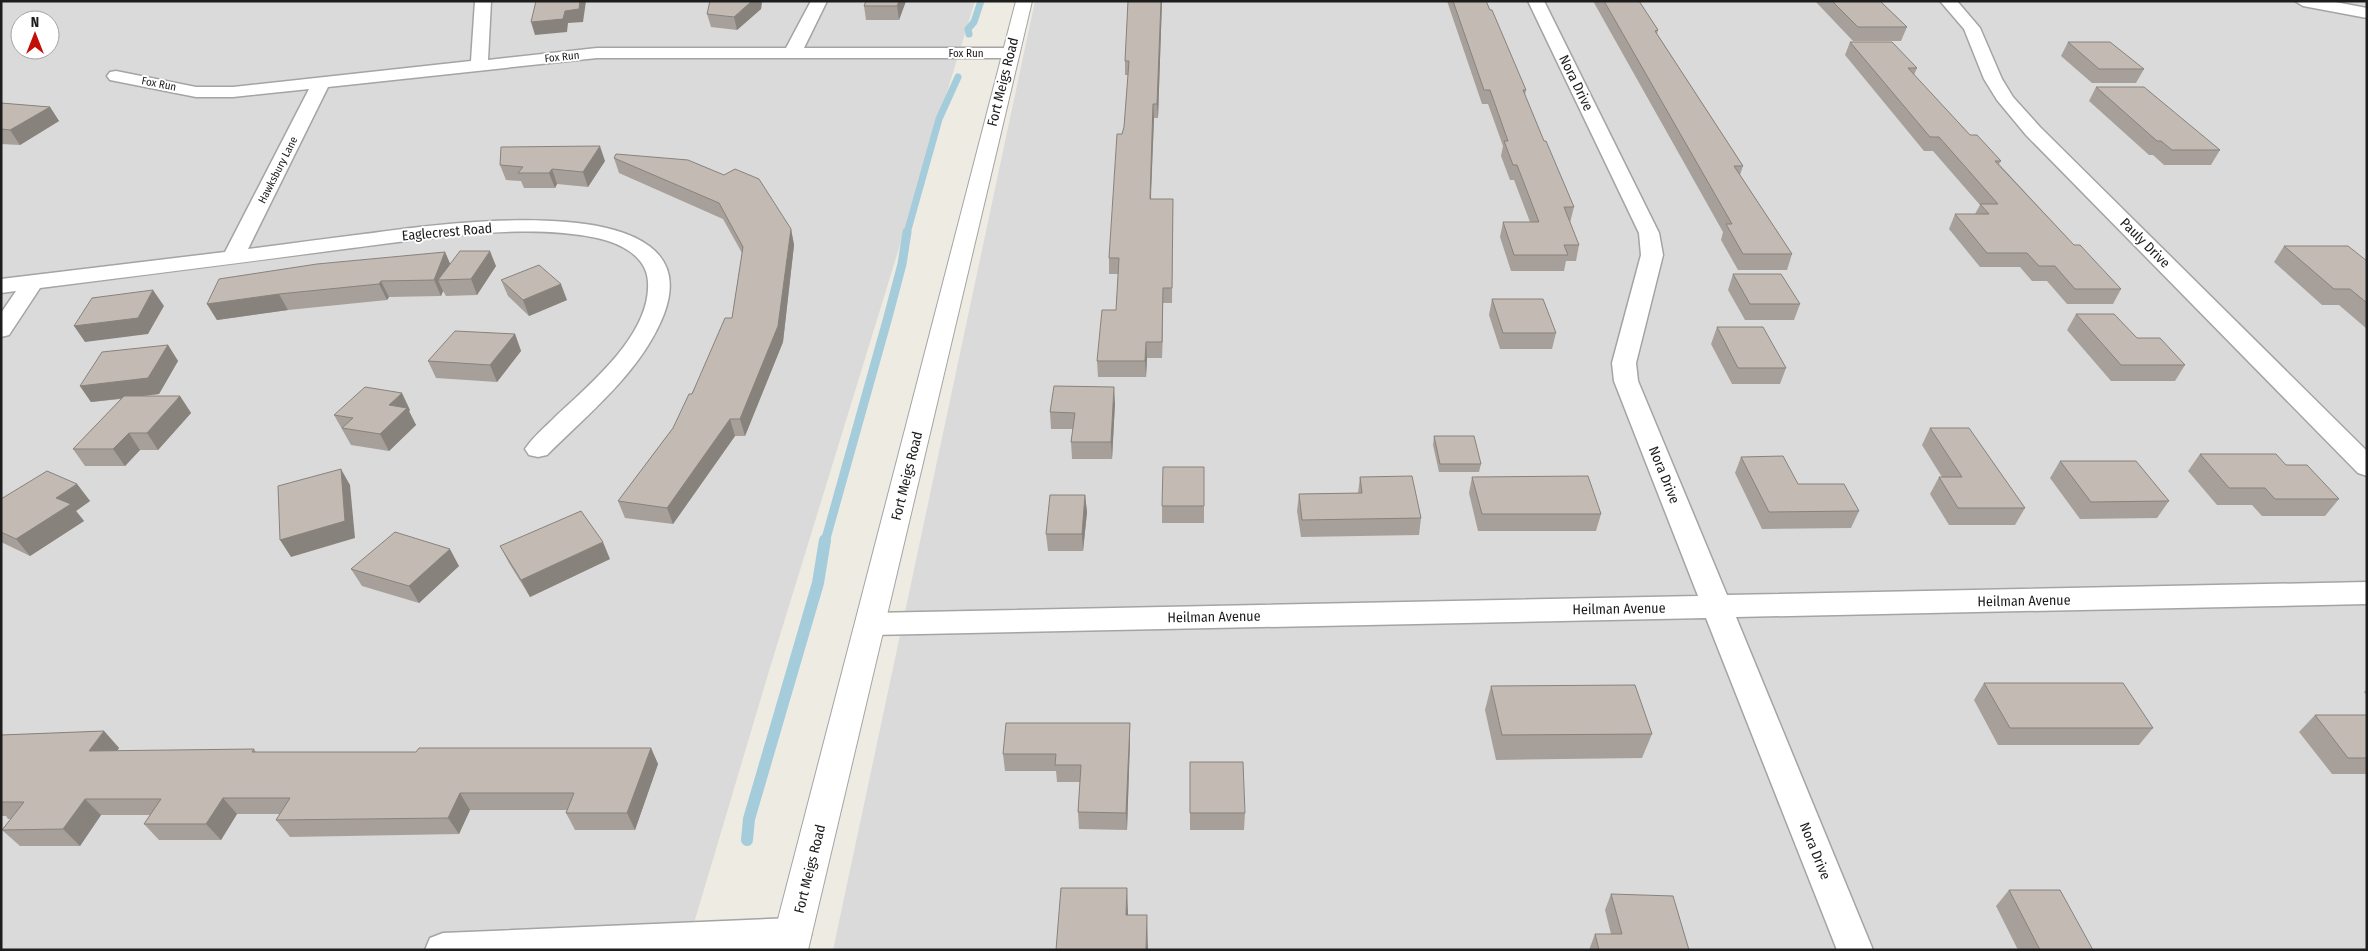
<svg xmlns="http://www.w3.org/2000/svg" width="2368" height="951" font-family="'Fira Sans Condensed',sans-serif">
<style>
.residential{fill:#dbdada;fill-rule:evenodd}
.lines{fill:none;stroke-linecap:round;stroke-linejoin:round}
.stream-far2{stroke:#a5ccda;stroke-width:7}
.stream-far1{stroke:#a5ccda;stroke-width:9}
.stream{stroke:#a5ccda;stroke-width:12}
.minor-casing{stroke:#a4a4a4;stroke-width:3}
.tertiary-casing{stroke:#a4a4a4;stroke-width:2}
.minor{fill:#fff;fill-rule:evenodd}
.tertiary{fill:#fff;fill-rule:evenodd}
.wall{fill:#a7a09a}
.shaded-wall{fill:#88827d}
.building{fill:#c2bab3;stroke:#88827d}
.labels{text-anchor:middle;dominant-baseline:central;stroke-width:4;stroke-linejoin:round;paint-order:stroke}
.far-street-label{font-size:11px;fill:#1d1d1d;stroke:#fff}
.street-label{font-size:14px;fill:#1d1d1d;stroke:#fff}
</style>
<rect width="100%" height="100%" fill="#eeebe3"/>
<path class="residential" d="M 1,1 L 975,1 L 769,671 L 686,950 L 1,950 ZM 20,20 L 50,20 L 50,50 L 20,50 Z
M 1035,1 L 2367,1 L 2367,950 L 833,950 Z"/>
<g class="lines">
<path class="stream-far2" d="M 969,34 L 968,29 L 974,22 L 981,1
M 907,233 L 939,119 L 958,77"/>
<path class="stream-far1" d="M 825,542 L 888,317 L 902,264 L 907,232"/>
<path class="stream" d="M 747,840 L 749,819 L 818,583 L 825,540"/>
<g class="minor-casing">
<path id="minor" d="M 475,1 L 491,1 L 488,60 L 597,48 L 786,48 L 811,1 L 827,1 L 804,48 L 1010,48 L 1016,49 L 1018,53 L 1016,57 L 1010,58 L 597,58 L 328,87 L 248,249 C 286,244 325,239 364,234 C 425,226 714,181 664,314 C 642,371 589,413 547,455 L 538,457 L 529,455 L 525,449 C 533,437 544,428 554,418 C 589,385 651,335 648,282 C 647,256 620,243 597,238 C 525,222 425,239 352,248 C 248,262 144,275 40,288 L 9,335 L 1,337 L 1,313 L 16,291 L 1,293 L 1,279 L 225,252 L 309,89 L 233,97 L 196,97 L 110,80 L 107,76 L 110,72 L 116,71 L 196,87 L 233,87 L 471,61 Z
M 1528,1 L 1544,1 L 1659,233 L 1663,255 L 1636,363 L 1638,381 L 1727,595 L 2367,582 L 2367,604 L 1736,617 L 1873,950 L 1837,950 L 1706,618 L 871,635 L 861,632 L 856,624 L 861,616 L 871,613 L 1698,596 L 1614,381 L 1612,363 L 1641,255 L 1639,233 Z
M 1940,1 L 1957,1 L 1980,28 L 2002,79 L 2013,97 L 2040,127 L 2367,451 L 2367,476 L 2358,473 L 2026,135 L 1997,100 L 1984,79 L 1964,29 Z
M 2295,1 L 2330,1 L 2367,8 L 2367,18 L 2303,6 Z
M 793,918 L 806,923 L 811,935 L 806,947 L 799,950 L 425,950 L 430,938 L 443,933 Z"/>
</g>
<g class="tertiary-casing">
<path id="tertiary" d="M 1016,1 L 1032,1 L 808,950 L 770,950 Z"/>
</g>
<use href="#minor" class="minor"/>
<use href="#tertiary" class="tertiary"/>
</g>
<path class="wall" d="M 710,1 L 762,1 L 761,9 L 737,30 L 711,27 L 707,14 Z
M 906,1 L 899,20 L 866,20 L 864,6 Z
M 1128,1 L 1162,1 L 1158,118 L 1154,118 L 1151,199 L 1173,199 L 1172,303 L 1163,303 L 1162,358 L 1147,358 L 1146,377 L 1098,377 L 1097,361 L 1116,310 L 1118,274 L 1109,274 L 1109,258 L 1122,134 L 1124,127 L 1128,75 L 1125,75 L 1125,61 Z
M 1447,1 L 1486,1 L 1526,90 L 1525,95 L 1544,141 L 1574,207 L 1570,223 L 1579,245 L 1576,261 L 1566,261 L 1564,271 L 1511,271 L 1500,237 L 1503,222 L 1530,222 L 1514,180 L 1510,180 L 1501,156 L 1503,146 L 1488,104 L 1482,104 Z
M 1593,1 L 1639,1 L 1658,30 L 1657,34 L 1743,166 L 1740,175 L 1792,254 L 1787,270 L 1738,270 L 1721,240 L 1723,232 Z
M 1815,1 L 1880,1 L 1907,27 L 1901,41 L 1853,41 Z
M 1850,42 L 1917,68 L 1914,75 L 1970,135 L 2001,161 L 1999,164 L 2074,245 L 2121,289 L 2113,304 L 2067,304 L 2047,281 L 2032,281 L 2020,267 L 1980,267 L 1949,229 L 1955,214 L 1975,214 L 1980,205 L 1933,151 L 1924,151 L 1845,55 Z
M 2068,42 L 2144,69 L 2136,83 L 2092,83 L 2061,56 Z
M 2096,87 L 2220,150 L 2211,165 L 2164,165 L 2153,155 L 2149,155 L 2089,101 Z
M 1,103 L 50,107 L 59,121 L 20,145 L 1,144 Z
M 614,158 L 791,229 L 794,245 L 783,342 L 745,436 L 735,436 L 673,524 L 625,518 L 618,501 L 673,428 L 732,318 L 742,253 L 723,219 L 619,173 Z
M 605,161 L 588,187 L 557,184 L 555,188 L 524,188 L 521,181 L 506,180 L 500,165 Z
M 2284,246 L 2367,261 L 2367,329 L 2339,305 L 2322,305 L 2274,262 Z
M 445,252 L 450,264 L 496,266 L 477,295 L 446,296 L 443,291 L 441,296 L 389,297 L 387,300 L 288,310 L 217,320 L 207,304 Z
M 1733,274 L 1800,304 L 1794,320 L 1745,320 L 1728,290 Z
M 501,280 L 567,300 L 529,316 L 508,296 Z
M 1492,299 L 1556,333 L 1552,349 L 1500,349 L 1489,315 Z
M 2076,314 L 2137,338 L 2185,365 L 2175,381 L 2111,381 L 2067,330 Z
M 1717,327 L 1786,368 L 1780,384 L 1732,384 L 1711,344 Z
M 515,334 L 521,351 L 497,382 L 436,378 L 428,361 Z
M 168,345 L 178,361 L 159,394 L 144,396 L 180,396 L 191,413 L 158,450 L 140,450 L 125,466 L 85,466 L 73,449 L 121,399 L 91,402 L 80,386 Z
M 1115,403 L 1112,459 L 1072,459 L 1071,442 L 1073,429 L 1051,429 L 1050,412 Z
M 410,410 L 409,411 L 416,425 L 389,451 L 351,445 L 334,415 Z
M 1930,428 L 2025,508 L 2015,525 L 1949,525 L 1930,494 L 1939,477 L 1942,477 L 1922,445 Z
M 1434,436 L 1481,464 L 1479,472 L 1439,472 L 1433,445 Z
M 2200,454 L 2286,465 L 2339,499 L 2325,516 L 2262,516 L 2252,505 L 2217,505 L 2188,471 Z
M 1741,457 L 1798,484 L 1859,511 L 1851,528 L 1762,529 L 1735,473 Z
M 2060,461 L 2169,501 L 2157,518 L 2080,519 L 2050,478 Z
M 1360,477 L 1421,518 L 1419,535 L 1301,537 L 1297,511 L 1299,494 L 1358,493 Z
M 1472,477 L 1601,514 L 1596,531 L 1478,531 L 1469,493 Z
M 77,484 L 90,501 L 76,511 L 84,521 L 30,556 L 1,542 L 1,499 Z
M 1085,495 L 1087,512 L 1083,551 L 1048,551 L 1046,534 Z
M 1162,506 L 1204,506 L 1204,523 L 1162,523 Z
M 500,546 L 610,559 L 530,597 L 509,563 Z
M 459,566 L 419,603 L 362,586 L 351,569 Z
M 1984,683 L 2153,728 L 2139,745 L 1998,745 L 1974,700 Z
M 1491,686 L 1652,734 L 1642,758 L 1496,760 L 1485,710 Z
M 2367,689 L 2367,696 L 2364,692 Z
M 2315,715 L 2367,715 L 2367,774 L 2332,774 L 2299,732 Z
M 1130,723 L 1130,740 L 1127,830 L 1079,829 L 1078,812 L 1080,782 L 1057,782 L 1056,771 L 1005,771 L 1003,754 Z
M 104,731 L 119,748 L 117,751 L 254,749 L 256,752 L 416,752 L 651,748 L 658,764 L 635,830 L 575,830 L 566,813 L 568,810 L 470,810 L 459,834 L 290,837 L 276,820 L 280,814 L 237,814 L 221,840 L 159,840 L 144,824 L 150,815 L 101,815 L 80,846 L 20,846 L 2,830 L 11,819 L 8,819 L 6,816 L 1,816 L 1,735 Z
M 1190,762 L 1245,813 L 1244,830 L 1190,830 Z
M 2009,890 L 2093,950 L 2018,950 L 1996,906 Z
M 1611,894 L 1689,950 L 1589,950 L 1595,934 L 1611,934 L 1605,910 Z"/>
<path class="shaded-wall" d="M 580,1 L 586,1 L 583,22 L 568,23 L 567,32 L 535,35 L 531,22 Z
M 752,1 L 762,1 L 761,9 L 737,30 L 734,17 Z
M 899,1 L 906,1 L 899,20 L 897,6 Z
M 1161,1 L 1162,1 L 1158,118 L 1157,104 Z
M 1153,104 L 1154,118 L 1150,214 L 1150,199 Z
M 50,107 L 59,121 L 20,145 L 10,130 Z
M 600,146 L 605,161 L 588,187 L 583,172 Z
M 552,169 L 557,184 L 555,188 L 549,173 Z
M 791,229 L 794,245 L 783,342 L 745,436 L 740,419 Z
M 490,251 L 496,266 L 477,295 L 471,279 Z
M 445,252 L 452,268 L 438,280 L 443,291 L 441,296 L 434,280 Z
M 381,281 L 389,297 L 387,300 L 379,284 Z
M 561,284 L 567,300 L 529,316 L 523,300 Z
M 1163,288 L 1163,303 L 1162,358 L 1162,342 Z
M 153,290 L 164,306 L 148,334 L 85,342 L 74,326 Z
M 279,294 L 288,310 L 217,320 L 207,304 Z
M 515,334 L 521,351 L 497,382 L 490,365 Z
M 1146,342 L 1147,358 L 1146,377 L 1145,361 Z
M 168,345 L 178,361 L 159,394 L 91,402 L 80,386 Z
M 1114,387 L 1115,403 L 1112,459 L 1111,442 Z
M 402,393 L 410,410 L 409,411 L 416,425 L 389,451 L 380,434 L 389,405 Z
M 180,396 L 191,413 L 158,450 L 147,433 Z
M 730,419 L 735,436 L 673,524 L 667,508 Z
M 129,433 L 140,450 L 125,466 L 113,449 Z
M 341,469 L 350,485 L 355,538 L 291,557 L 280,540 Z
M 77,484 L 90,501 L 76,511 L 84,521 L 30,556 L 16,539 L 56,498 Z
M 1085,495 L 1087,512 L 1083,551 L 1082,534 Z
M 603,542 L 610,559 L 530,597 L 521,580 Z
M 450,549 L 459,566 L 419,603 L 409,586 Z
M 1130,723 L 1130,740 L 1127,830 L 1126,813 Z
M 104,731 L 119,748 L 105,768 L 89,751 Z
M 651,748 L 658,764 L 635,830 L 627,813 Z
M 460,793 L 470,810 L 459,834 L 448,818 Z
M 223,798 L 237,814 L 221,840 L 206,824 Z
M 85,799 L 101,815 L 80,846 L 63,829 Z
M 1127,888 L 1128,912 L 1127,939 L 1126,915 Z
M 1147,915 L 1148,950 L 1146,950 Z"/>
<path class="building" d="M 536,1 L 580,1 L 579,9 L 565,11 L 563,19 L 531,22 Z
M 710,1 L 752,1 L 734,17 L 707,14 Z
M 866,1 L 899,1 L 897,6 L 864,6 Z
M 1128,1 L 1161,1 L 1157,104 L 1153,104 L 1150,199 L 1173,199 L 1172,288 L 1163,288 L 1162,342 L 1146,342 L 1145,361 L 1097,361 L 1102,310 L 1116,310 L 1119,258 L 1109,258 L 1117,134 L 1122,134 L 1124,127 L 1129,61 L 1125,61 Z
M 1453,1 L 1486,1 L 1490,10 L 1492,10 L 1526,90 L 1523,90 L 1544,141 L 1546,141 L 1574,207 L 1564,207 L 1579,245 L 1564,245 L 1568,255 L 1514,255 L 1503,222 L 1539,222 L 1517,165 L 1513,165 L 1504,141 L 1508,141 L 1490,90 L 1484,90 Z
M 1604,1 L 1639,1 L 1658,30 L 1655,31 L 1743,166 L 1734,166 L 1792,254 L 1743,254 L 1726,224 L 1732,224 Z
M 1832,1 L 1880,1 L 1907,27 L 1858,27 Z
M 1850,42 L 1892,42 L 1917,68 L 1908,68 L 1970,135 L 1977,135 L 2001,161 L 1995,161 L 2074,245 L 2080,245 L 2121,289 L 2075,289 L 2055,266 L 2039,266 L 2027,253 L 1987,253 L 1955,214 L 1989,214 L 1980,204 L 1998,204 L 1939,137 L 1930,137 Z
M 2068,42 L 2110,42 L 2144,69 L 2099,69 Z
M 2096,87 L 2144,87 L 2220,150 L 2172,150 L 2161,141 L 2157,141 Z
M 1,103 L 50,107 L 10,130 L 1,129 Z
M 600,146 L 583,172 L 552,169 L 549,173 L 518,173 L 523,167 L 500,165 L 501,147 Z
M 616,154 L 688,160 L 724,175 L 735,169 L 759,179 L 791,229 L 778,326 L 740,419 L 730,419 L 667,508 L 618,501 L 673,428 L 689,394 L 692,394 L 725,318 L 732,318 L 743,247 L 719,203 L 614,158 Z
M 2284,246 L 2348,246 L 2367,261 L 2367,303 L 2350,289 L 2334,289 Z
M 460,251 L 490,251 L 471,279 L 438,280 Z
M 445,252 L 434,280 L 381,281 L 379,284 L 279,294 L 207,304 L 219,279 L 317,264 Z
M 539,265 L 561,284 L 523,300 L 501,280 Z
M 1733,274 L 1781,274 L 1800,304 L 1750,304 Z
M 153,290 L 138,318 L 74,326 L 92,298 Z
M 1492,299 L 1543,299 L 1556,333 L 1503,333 Z
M 2076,314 L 2114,314 L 2137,338 L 2160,338 L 2185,365 L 2121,365 Z
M 1717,327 L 1763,327 L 1786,368 L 1738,368 Z
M 455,331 L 515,334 L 490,365 L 428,361 Z
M 168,345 L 148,378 L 80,386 L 102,352 Z
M 1054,386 L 1114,387 L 1111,442 L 1071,442 L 1075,413 L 1050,412 Z
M 365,387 L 402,393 L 389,405 L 407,408 L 380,434 L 342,428 L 353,418 L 334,415 Z
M 124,396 L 180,396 L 147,433 L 129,433 L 113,449 L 73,449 Z
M 1930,428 L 1969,428 L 2025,508 L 1958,508 L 1939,477 L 1962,477 Z
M 1434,436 L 1474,436 L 1481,464 L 1440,464 Z
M 2200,454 L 2276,454 L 2286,465 L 2307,465 L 2339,499 L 2275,499 L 2265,488 L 2229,488 Z
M 1783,456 L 1798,484 L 1844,484 L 1859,511 L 1769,512 L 1741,457 Z
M 2060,461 L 2136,461 L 2169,501 L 2091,502 Z
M 1163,467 L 1204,467 L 1204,506 L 1162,506 Z
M 341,469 L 345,521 L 280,540 L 278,486 Z
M 47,471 L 77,484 L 56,498 L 71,504 L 16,539 L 1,532 L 1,499 Z
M 1412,476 L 1421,518 L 1302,520 L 1299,494 L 1362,493 L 1360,477 Z
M 1588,476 L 1601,514 L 1482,514 L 1472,477 Z
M 1050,495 L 1085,495 L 1082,534 L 1046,534 Z
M 581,511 L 603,542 L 521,580 L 500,546 Z
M 395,532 L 450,549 L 409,586 L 351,569 Z
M 1984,683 L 2123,683 L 2153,728 L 2010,728 Z
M 1635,685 L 1652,734 L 1502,735 L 1491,686 Z
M 2315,715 L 2367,715 L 2367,758 L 2348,758 Z
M 1006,723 L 1130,723 L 1126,813 L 1078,812 L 1081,765 L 1055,765 L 1056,754 L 1003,754 Z
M 104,731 L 89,751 L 254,749 L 252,752 L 416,752 L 419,748 L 651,748 L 627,813 L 566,813 L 574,793 L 460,793 L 448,818 L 276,820 L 290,798 L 223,798 L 206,824 L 144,824 L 161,799 L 85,799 L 63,829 L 2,830 L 24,802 L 1,802 L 1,735 Z
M 1190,762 L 1243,762 L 1245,813 L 1190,813 Z
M 1061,888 L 1127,888 L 1126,915 L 1147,915 L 1146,950 L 1056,950 Z
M 2009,890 L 2060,890 L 2093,950 L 2040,950 Z
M 1611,894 L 1673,896 L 1689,950 L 1599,950 L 1595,934 L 1622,934 Z"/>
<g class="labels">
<g class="far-street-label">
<text x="966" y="53">Fox Run</text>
<text transform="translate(562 57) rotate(-6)">Fox Run</text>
<text transform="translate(159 84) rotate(11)">Fox Run</text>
<text transform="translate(278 170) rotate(-63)">Hawksbury Lane</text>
</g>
<g class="street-label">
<text transform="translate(1003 82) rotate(-76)">Fort Meigs Road</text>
<text transform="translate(1576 83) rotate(64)">Nora Drive</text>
<text transform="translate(447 232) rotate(-5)">Eaglecrest Road</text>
<text transform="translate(2145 243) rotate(45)">Pauly Drive</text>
<text transform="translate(1664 475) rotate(68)">Nora Drive</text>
<text transform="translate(907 476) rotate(-76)">Fort Meigs Road</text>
<text transform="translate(2024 601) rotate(-1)">Heilman Avenue</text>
<text transform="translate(1619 609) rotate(-1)">Heilman Avenue</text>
<text transform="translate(1214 617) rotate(-1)">Heilman Avenue</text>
<text transform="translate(1815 851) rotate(68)">Nora Drive</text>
<text transform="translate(810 869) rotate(-76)">Fort Meigs Road</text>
</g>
</g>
<rect width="2368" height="951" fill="none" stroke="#1d1d1d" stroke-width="5"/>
<g transform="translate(35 35)"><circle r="24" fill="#ffffff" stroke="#a5a5a5"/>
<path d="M0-4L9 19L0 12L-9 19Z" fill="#c21008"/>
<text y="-8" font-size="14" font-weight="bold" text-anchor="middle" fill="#1d1d1d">N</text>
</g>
</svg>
